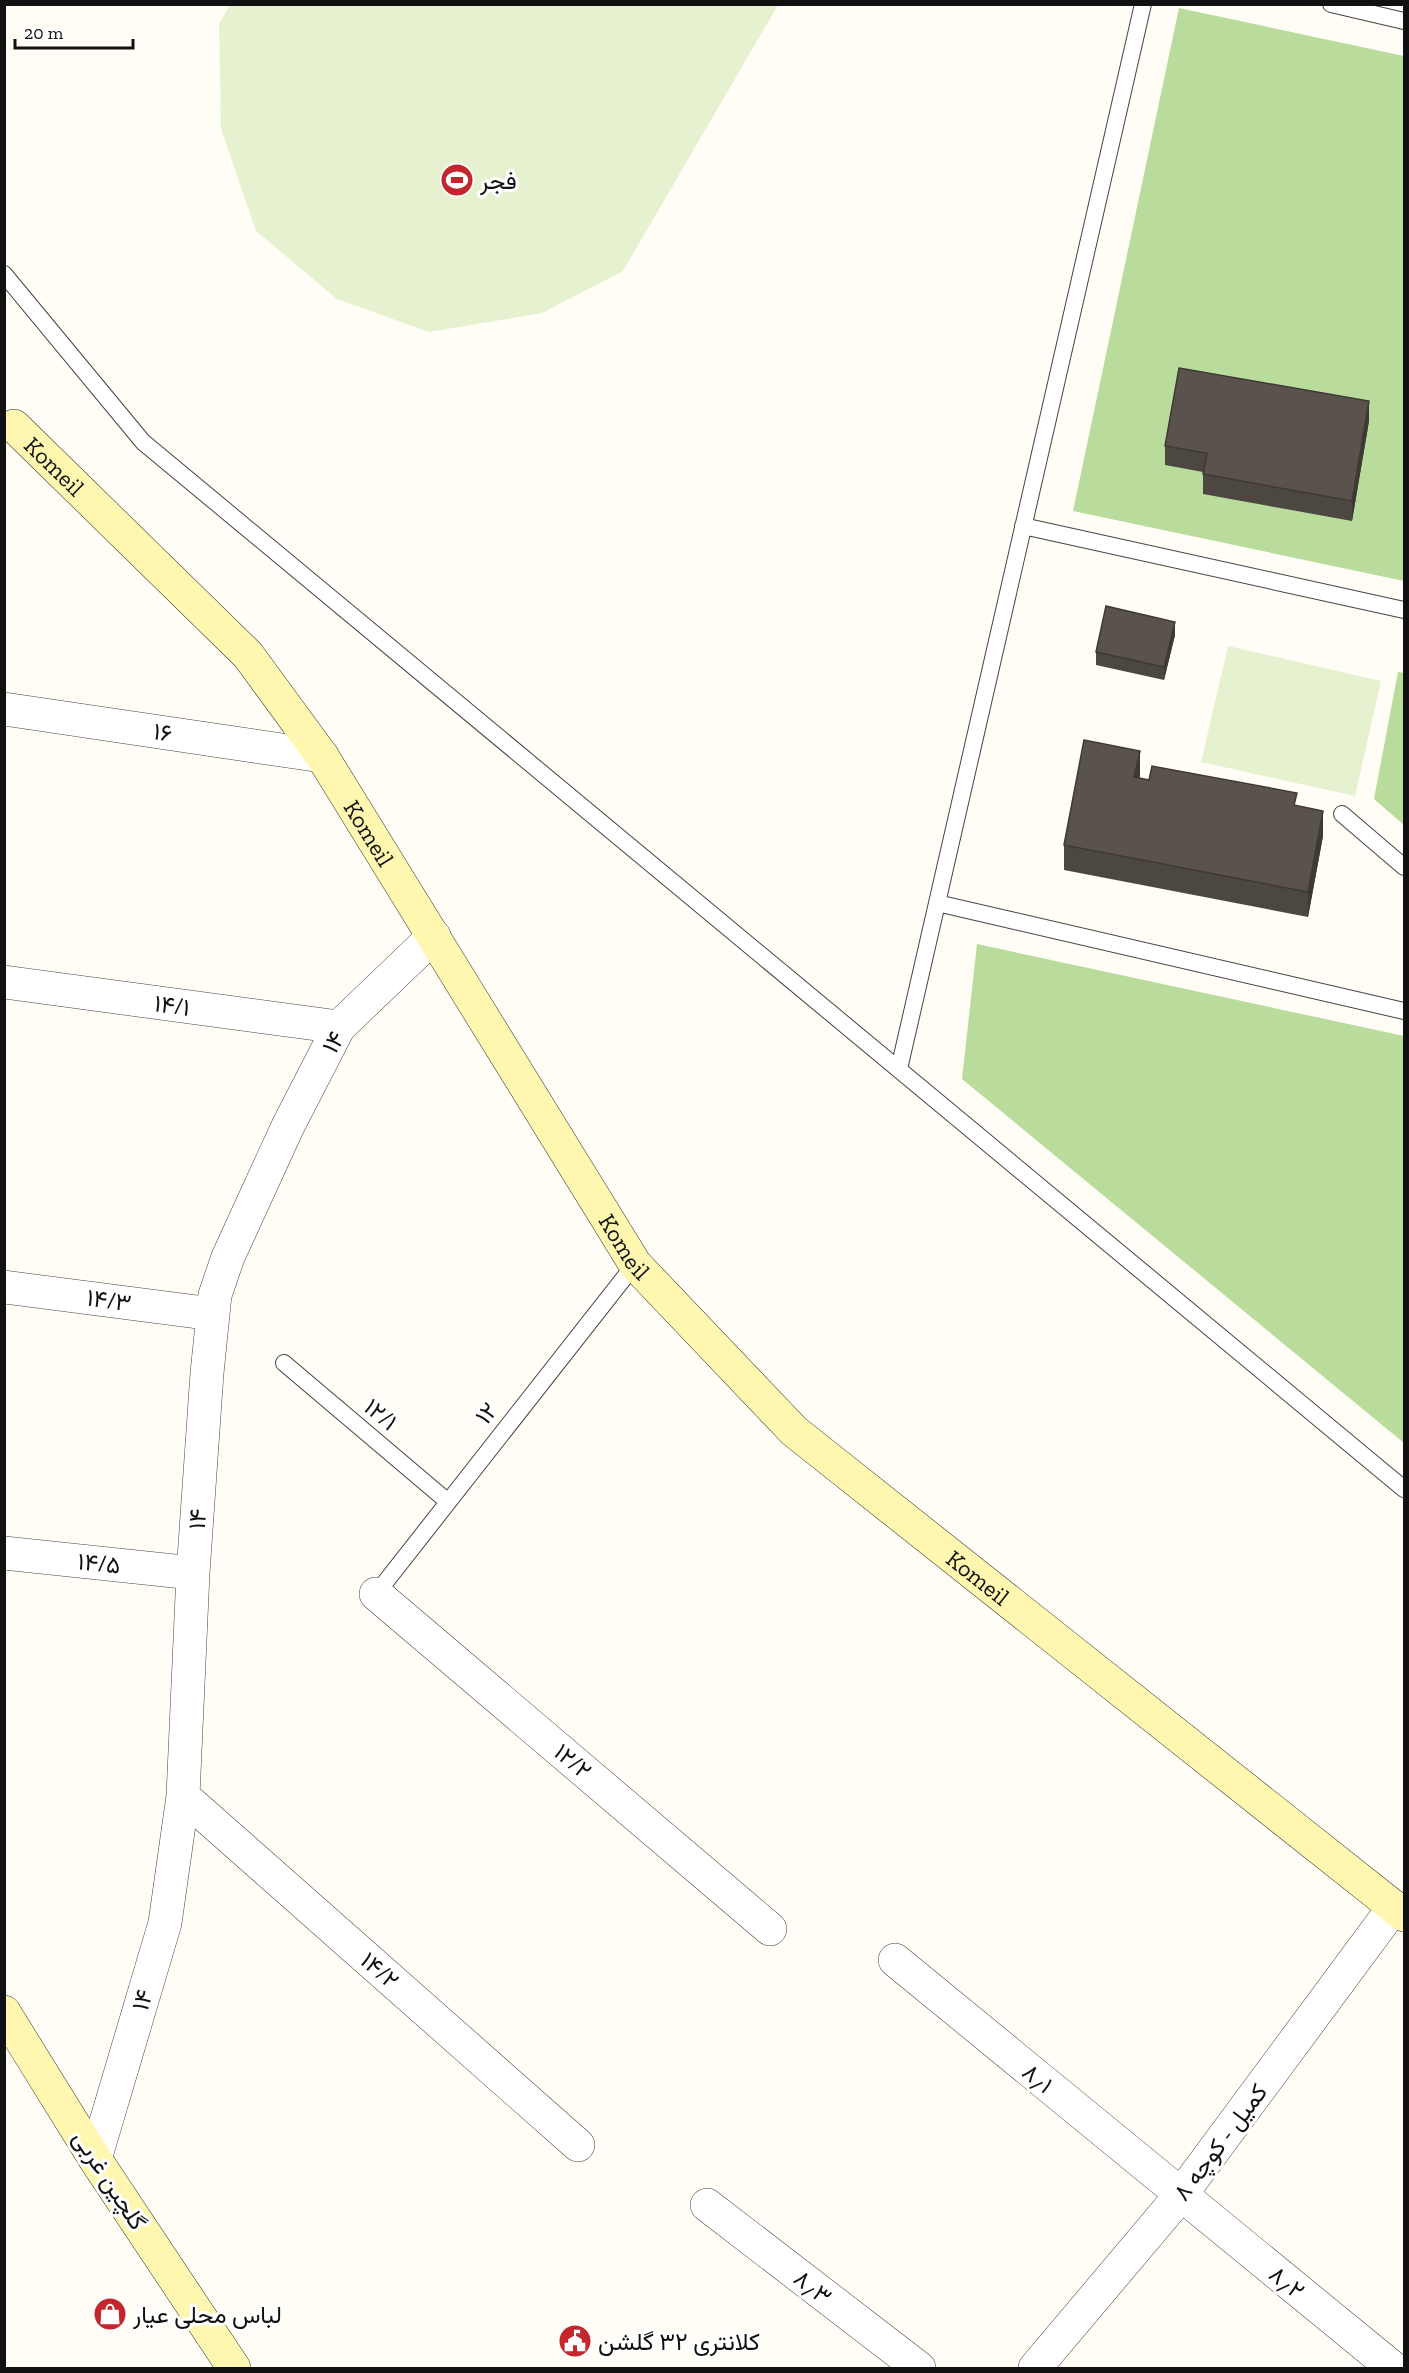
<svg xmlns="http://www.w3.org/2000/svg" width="1409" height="2373" font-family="'Zilla Slab',Vazirmatn,serif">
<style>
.forest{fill:#b9dc9c}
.pitch{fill:#e6f2cf}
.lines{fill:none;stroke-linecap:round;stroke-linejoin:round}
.lane-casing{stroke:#444;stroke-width:18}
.street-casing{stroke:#444;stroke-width:34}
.secondary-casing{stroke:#333;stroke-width:34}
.lane{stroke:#fff;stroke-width:16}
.street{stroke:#fff;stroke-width:33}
.secondary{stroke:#fff6b0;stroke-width:33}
.wall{fill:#4d4742}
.shaded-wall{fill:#3f3936}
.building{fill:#5a524d;stroke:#3f3936;stroke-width:1.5}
.labels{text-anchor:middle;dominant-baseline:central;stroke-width:6;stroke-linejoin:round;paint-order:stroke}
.poi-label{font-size:24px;fill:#111;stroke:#fff;text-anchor:start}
.street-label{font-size:24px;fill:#111;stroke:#fff}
</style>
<rect width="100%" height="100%" fill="#fffdf5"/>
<path class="forest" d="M 1179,8 L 1404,56 L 1404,581 L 1073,511 Z
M 1398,672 L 1404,673 L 1404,825 L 1374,799 Z
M 977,944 L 1404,1036 L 1404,1443 L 962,1079 Z"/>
<path class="pitch" d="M 230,5 L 778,4 L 778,5 L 623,271 L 542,313 L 429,332 L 337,299 L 256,231 L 221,129 L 219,24 Z
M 1228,646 L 1381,681 L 1355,796 L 1201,762 Z"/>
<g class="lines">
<g class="lane-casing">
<path id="lane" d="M 1331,4 L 1404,21
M 4,274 L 143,442 L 1404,1489
M 1023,526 L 1404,610
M 1342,814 L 1404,867
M 937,903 L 1404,1011
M 899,1069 L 1143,4
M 284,1363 L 447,1501
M 376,1594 L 635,1264"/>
</g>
<g class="street-casing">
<path id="street" d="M 4,709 L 322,756
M 4,982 L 339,1027
M 4,1287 L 213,1314
M 4,1553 L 193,1573
M 376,1594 L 770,1929
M 183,1796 L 578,2145
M 895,1960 L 1393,2368
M 95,2159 L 165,1923 L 183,1796 L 193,1573 L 207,1373 L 215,1295 L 228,1257 L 288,1126 L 339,1027 L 434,936
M 707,2205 L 919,2368
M 1035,2368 L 1180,2196 L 1394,1907"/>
</g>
<g class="secondary-casing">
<g id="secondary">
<path id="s1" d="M 14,426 L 248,655 L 322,756 L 635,1264 L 794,1431 L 1404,1915"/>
<path d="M 4,2012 L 95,2159 L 234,2368"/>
</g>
</g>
<use href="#lane" class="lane"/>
<use href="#street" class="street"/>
<use href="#secondary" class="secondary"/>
</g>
<path class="wall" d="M 1369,421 L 1352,521 L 1203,494 L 1203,472 L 1165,465 L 1165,446 Z
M 1175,635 L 1164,680 L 1096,665 L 1096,652 Z
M 1140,776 L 1139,778 L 1297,806 L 1323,836 L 1308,917 L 1064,870 L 1064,845 Z"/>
<path class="shaded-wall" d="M 1369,401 L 1369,421 L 1352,521 L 1352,501 Z
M 1175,622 L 1175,635 L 1164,680 L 1164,667 Z
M 1140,751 L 1140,776 L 1134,802 L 1134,777 Z
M 1323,811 L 1323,836 L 1308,917 L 1308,892 Z"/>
<path class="building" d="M 1179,368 L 1369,401 L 1352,501 L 1203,474 L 1207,453 L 1165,446 Z
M 1106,606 L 1175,622 L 1164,667 L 1096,652 Z
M 1084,740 L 1140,751 L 1134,777 L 1149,780 L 1152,766 L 1297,793 L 1294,805 L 1323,811 L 1308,892 L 1064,845 Z"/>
<defs>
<g id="stadium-disc" transform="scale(1.725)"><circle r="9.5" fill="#c4262e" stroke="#fff"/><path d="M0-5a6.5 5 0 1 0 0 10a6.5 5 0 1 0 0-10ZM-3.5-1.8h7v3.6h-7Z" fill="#fff"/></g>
<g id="shop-disc" transform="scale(1.725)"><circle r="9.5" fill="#c4262e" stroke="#fff"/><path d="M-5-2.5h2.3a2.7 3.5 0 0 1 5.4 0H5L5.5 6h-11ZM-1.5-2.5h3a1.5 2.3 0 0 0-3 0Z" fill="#fff"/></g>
<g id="civic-disc" transform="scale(1.725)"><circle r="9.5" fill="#c4262e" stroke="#fff"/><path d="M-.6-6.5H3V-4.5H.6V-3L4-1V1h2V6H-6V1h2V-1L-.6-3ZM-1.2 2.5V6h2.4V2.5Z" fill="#fff"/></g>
</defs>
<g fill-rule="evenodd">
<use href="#stadium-disc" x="457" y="180"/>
<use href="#shop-disc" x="110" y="2314"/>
<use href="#civic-disc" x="575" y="2341"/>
</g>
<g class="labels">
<g class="poi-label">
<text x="480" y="180">فجر</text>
<text x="133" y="2314">لباس محلی عیار</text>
<text x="598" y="2341">کلانتری ۳۲ گلشن</text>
</g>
<g class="street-label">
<text stroke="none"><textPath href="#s1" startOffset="57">Komeil</textPath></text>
<text transform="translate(163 732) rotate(8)">۱۶</text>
<text stroke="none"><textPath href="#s1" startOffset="543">Komeil</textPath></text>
<text transform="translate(172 1005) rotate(8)">۱۴/۱</text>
<text transform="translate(333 1042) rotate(-60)">۱۴</text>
<text stroke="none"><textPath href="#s1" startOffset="1029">Komeil</textPath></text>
<text transform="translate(109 1300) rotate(8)">۱۴/۳</text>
<text transform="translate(486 1413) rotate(-52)">۱۲</text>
<text transform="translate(381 1414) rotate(40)">۱۲/۱</text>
<text transform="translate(197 1519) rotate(-86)">۱۴</text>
<text transform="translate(99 1563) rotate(6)">۱۴/۵</text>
<text stroke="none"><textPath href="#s1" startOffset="1515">Komeil</textPath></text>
<text transform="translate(573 1761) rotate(40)">۱۲/۲</text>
<text transform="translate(380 1970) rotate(41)">۱۴/۲</text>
<text transform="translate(142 2000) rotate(-74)">۱۴</text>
<text transform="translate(1038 2078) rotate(40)">۸٫۱</text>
<text transform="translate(1220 2142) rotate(-53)">کمیل - کوچه ۸</text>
<text transform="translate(110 2180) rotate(57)">گلچین غربی</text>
<text transform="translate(1287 2282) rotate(39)">۸٫۲</text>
<text transform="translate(813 2287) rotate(38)">۸٫۳</text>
</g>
</g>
<rect width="1409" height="2373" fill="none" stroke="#111111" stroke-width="12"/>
<path d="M15 39v9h118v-9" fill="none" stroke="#111111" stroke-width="3"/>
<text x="24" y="39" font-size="18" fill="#111111" stroke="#ffffff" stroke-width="4.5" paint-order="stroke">20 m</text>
</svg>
